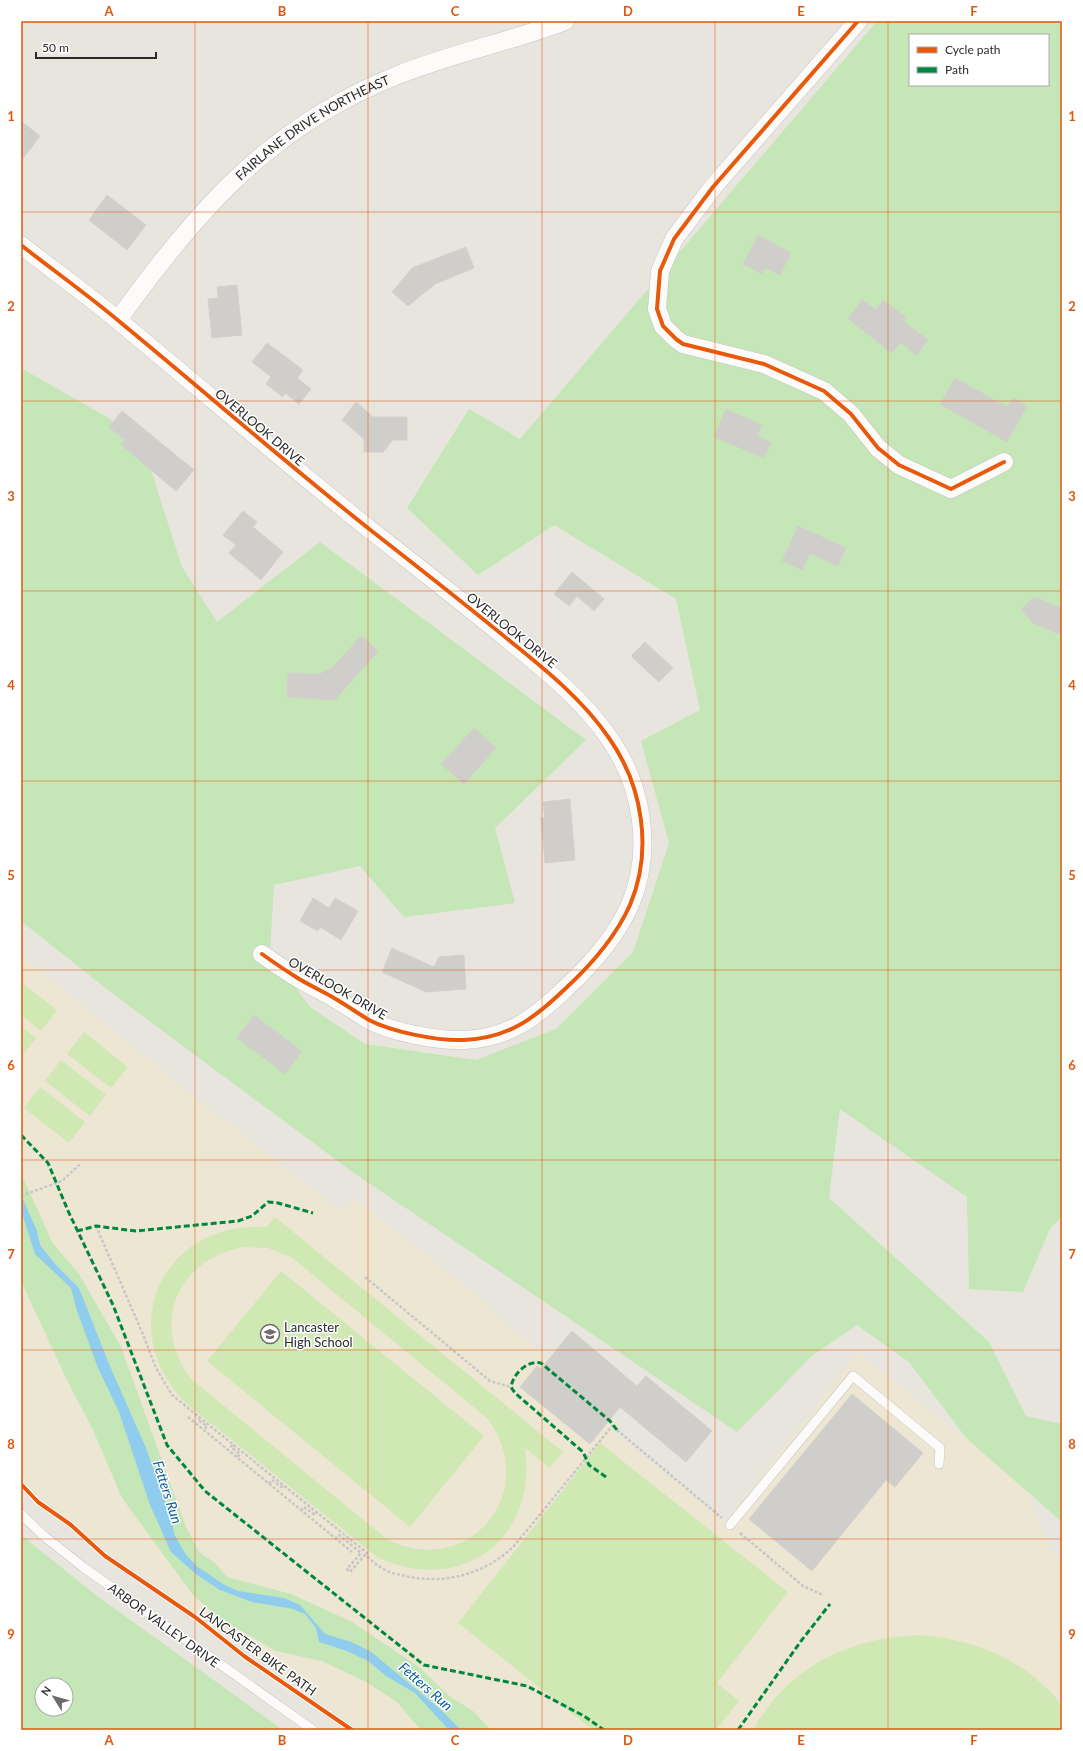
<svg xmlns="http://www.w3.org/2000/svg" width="1083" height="1751" font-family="Lato,sans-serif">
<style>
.education{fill:#ece6d3}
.green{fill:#c5e6b6;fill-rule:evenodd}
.pitch{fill:#d0e9b4;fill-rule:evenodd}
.water{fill:#8fcced}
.building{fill:#d0ceca;stroke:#d3d1cb}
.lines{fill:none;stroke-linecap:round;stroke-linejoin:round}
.service-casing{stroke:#c5c4c5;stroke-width:10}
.minor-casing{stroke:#c5c4c5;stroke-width:19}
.path{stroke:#c8c7c7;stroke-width:2.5;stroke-dasharray:3 2;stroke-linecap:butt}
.service{stroke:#fcfbfa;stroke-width:9}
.minor{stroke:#fcfbfa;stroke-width:18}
.quiet{stroke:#00873e;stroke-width:3;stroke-dasharray:6 3;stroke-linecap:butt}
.cycleway-casing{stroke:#fff;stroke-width:6}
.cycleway{stroke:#e8590c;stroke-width:4}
.grid{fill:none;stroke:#de570e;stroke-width:1;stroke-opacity:0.55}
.labels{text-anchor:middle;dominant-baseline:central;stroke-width:3;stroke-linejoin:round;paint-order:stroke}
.street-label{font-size:13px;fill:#2a2a2a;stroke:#fff}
.poi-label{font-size:13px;fill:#2a2a2a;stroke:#fff;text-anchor:start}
.water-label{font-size:14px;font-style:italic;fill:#085e9f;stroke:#fff}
.neatline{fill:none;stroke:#de570e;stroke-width:1.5}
.grid-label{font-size:13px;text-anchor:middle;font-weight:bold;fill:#de570e}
</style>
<rect width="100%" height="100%" fill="#e8e5df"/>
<path class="education" d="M 21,955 L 191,1094 L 342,1212 L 354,1198 L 487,1303 L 498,1316 L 620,1422 L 613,1431 L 725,1521 L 858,1352 L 1026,1488 L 1049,1548 L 1062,1559 L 1062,1730 L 361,1730 L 70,1525 L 21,1479 Z"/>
<path class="green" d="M 877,21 L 1062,21 L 1062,1216 L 1050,1229 L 1023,1292 L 969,1289 L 967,1197 L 840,1109 L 829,1198 L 989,1342 L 1026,1416 L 1062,1424 L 1062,1522 L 967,1439 L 909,1362 L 857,1325 L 813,1355 L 737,1432 L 354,1173 L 113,994 L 21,921 L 21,368 L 140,436 L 182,567 L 217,622 L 320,542 L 586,740 L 495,828 L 515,903 L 404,917 L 360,866 L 274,885 L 270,953 L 310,1007 L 365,1044 L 476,1060 L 556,1029 L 633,952 L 669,843 L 641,741 L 700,710 L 676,599 L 554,525 L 478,575 L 407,508 L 469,409 L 520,439 ZM 910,35 L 1048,35 L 1048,85 L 910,85 Z
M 21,1173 L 52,1242 L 79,1274 L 121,1347 L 186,1527 L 199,1552 L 215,1563 L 227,1577 L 291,1594 L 352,1622 L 419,1667 L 449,1696 L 473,1711 L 491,1730 L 421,1730 L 397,1702 L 366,1682 L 322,1661 L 276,1651 L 221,1619 L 193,1595 L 122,1498 L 93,1430 L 66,1378 L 21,1281 Z
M 21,1535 L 97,1596 L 283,1730 L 21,1730 ZM 42,1685 L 66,1685 L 66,1709 L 42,1709 Z"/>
<path class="pitch" d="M 21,982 L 57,1010 L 41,1031 L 21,1015 Z
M 21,1026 L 36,1038 L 21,1057 Z
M 84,1032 L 128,1067 L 111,1088 L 67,1054 Z
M 61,1060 L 106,1095 L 90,1116 L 45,1081 Z
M 40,1087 L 85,1122 L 69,1143 L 24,1108 Z
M 275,1217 L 563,1452 L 550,1468 L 525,1448 C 538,1539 461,1597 377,1557 L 187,1404 C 112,1331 162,1220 266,1227 ZM 243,1247 L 268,1248 L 291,1257 L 487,1418 C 542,1491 470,1579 388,1540 L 191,1379 C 150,1325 176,1260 243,1247 Z
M 281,1271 L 484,1436 L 410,1527 L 207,1361 Z
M 600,1443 L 788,1592 L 717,1683 L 739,1701 L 716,1730 L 593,1730 L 458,1623 Z
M 918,1635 C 964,1638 1006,1652 1041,1683 C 1048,1690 1057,1697 1061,1706 C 1064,1711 1062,1723 1062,1730 L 753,1730 C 788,1667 848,1638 918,1635 Z"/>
<path class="water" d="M 21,1195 L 37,1231 L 40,1245 L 56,1265 L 79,1288 L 109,1364 L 146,1448 L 170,1515 L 175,1536 L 186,1555 L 198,1567 L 223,1584 L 238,1591 L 284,1598 L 300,1605 L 325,1634 L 351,1642 L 370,1651 L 441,1710 L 461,1730 L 449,1730 L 415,1693 L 386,1676 L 368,1661 L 347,1651 L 319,1642 L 316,1628 L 305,1614 L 293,1609 L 252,1602 L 220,1590 L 197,1575 L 171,1552 L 150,1505 L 119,1412 L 98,1368 L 77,1311 L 71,1288 L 35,1254 L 21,1210 Z"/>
<path class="building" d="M 21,121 L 40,136 L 21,161 Z
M 107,195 L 146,225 L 127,250 L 89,220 Z
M 758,235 L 791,253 L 780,275 L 765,268 L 762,274 L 743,264 Z
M 466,247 L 474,268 L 435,284 L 408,306 L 392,292 L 412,268 Z
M 237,285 L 242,335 L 212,338 L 208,299 L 218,298 L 217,287 Z
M 862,300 L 876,310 L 883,300 L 906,317 L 903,321 L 928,340 L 917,355 L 900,343 L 892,353 L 848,319 Z
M 267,343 L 303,370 L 297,378 L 311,389 L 299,404 L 285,393 L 283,397 L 266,384 L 271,377 L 252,362 Z
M 955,378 L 1007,407 L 1013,398 L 1027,406 L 1007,442 L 940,404 Z
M 356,402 L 373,417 L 407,417 L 407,440 L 393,440 L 383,452 L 364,452 L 364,439 L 342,420 Z
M 726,409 L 762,425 L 757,436 L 771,442 L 764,458 L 714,437 Z
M 122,411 L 194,470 L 176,491 L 121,445 L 125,440 L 109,427 Z
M 243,511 L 257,522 L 253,527 L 283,552 L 261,580 L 229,553 L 236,545 L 223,535 Z
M 798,526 L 846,548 L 838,566 L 810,553 L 802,570 L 782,561 Z
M 572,572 L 604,599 L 594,611 L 577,596 L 569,606 L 554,594 Z
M 1034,597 L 1062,608 L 1062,635 L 1034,624 L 1021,609 Z
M 361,636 L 378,651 L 335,700 L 287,697 L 288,673 L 320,674 L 332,668 Z
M 645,642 L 673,668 L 659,682 L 631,656 Z
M 474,728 L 496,748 L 464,784 L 441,764 Z
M 570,799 L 575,860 L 545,863 L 541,818 L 545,818 L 543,802 Z
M 313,898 L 329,908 L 335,898 L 358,911 L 341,940 L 320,927 L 318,931 L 300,921 Z
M 392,948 L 434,967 L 439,957 L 464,955 L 466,989 L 426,992 L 382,972 Z
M 254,1015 L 302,1051 L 285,1074 L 237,1038 Z
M 572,1331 L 637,1386 L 646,1376 L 712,1431 L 686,1462 L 620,1407 L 590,1444 L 520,1387 L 537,1366 L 541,1369 Z
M 852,1394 L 923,1453 L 895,1487 L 886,1480 L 812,1571 L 749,1519 Z"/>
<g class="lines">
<g class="service-casing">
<path id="service" d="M 21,1514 L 44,1536 L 83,1567 L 313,1730
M 730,1525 L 853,1376 L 940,1448 L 939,1464"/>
</g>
<g class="minor-casing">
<g id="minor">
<path d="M 858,21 L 713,187 L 674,239 L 660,271 L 657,309 L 663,326 L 676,339 L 683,344 L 764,364 L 824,391 L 851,414 L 878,448 L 899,465 L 951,489 L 1004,462"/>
<path d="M 21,245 C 54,271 88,295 120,322 C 205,392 287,464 373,532 C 419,568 465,604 510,641 C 546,670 583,700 609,738 C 643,786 653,851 630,905 C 616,936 591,965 566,988 C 535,1018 509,1038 464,1040 C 437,1041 392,1032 369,1020 C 359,1014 349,1007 339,1001 C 325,992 310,986 296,977 C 285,970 273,962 262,954"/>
<path id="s1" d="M 118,320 C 195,212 271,125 398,75 C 452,53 510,42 565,21"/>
</g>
</g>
<path class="path" d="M 21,1196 L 62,1181 L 80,1164
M 96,1226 L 142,1332 L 156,1368 L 172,1395 L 367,1553 L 365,1555
M 365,1277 L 490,1381 L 511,1387
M 188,1417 L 352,1552
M 200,1417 L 198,1420 L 207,1426 L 204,1430
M 617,1430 L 722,1518
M 233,1445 L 231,1447 L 240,1454 L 237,1458
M 269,1484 L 272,1480 L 283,1488 L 285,1486
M 301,1511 L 304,1507 L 315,1515 L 317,1512
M 740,1533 L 803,1586 L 823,1595
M 335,1539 L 339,1535 L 361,1553 L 347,1569 L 350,1572 L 365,1555 C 370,1559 376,1565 382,1568 C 389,1573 397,1574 405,1576 C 445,1585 486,1574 515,1545 L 613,1425"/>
<use href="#service" class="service"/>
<use href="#minor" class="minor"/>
<path class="quiet" d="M 21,1135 L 48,1163 L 69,1213 L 113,1305 L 167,1445 L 205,1491 L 424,1665 L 527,1686 L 584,1716 L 604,1730
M 77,1231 L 96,1226 L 136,1231 L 238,1221 L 252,1216 L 268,1202 L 278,1203 L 313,1213
M 606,1477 L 589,1465 L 583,1452 L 515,1393 L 511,1387 C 513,1374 527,1360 541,1363 L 610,1421 L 617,1430
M 738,1730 L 801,1641 L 830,1604"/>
<g class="cycleway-casing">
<path id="cycleway" d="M 858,21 L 713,187 L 674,239 L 660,271 L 657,309 L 663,326 L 676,339 L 683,344 L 764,364 L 824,391 L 851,414 L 878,448 L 899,465 L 951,489 L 1004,462
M 21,245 C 54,271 88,295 120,322 C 205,392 287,464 373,532 C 419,568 465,604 510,641 C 546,670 583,700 609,738 C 643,786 653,851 630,905 C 616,936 591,965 566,988 C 535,1018 509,1038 464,1040 C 437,1041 392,1032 369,1020 C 359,1014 349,1007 339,1001 C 325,992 310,986 296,977 C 285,970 273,962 262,954
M 21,1484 L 38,1502 L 71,1525 L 105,1556 L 195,1617 L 244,1656 L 352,1730"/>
</g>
<use href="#cycleway" class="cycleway"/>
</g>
<path class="grid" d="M 195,21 L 195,1730M 368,21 L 368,1730M 542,21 L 542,1730M 715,21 L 715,1730M 888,21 L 888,1730M 21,212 L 1062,212M 21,401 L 1062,401M 21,591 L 1062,591M 21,781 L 1062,781M 21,970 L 1062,970M 21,1160 L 1062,1160M 21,1350 L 1062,1350M 21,1539 L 1062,1539"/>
<defs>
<g id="school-ring" transform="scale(1)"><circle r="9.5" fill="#fff" stroke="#6c6b69" stroke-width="1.5"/><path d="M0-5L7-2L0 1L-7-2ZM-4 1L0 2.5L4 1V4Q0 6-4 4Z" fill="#6c6b69"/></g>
</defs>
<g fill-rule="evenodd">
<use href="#school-ring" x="270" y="1334"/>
</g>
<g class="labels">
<g class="street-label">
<text stroke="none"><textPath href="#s1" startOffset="277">FAIRLANE DRIVE NORTHEAST</textPath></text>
<text transform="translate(260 427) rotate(40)">OVERLOOK DRIVE</text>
<text transform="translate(512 630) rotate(39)">OVERLOOK DRIVE</text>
<text transform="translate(338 988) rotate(30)">OVERLOOK DRIVE</text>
<text transform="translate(164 1625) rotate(36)">ARBOR VALLEY DRIVE</text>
<text transform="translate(258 1651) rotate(36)">LANCASTER BIKE PATH</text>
</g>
<g class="poi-label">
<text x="284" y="1327">Lancaster<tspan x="284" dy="15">High School</tspan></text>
</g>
<g class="water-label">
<text transform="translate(168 1492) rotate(72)">Fetters Run</text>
<text transform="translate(426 1686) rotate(41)">Fetters Run</text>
</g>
</g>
<rect width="1083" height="1751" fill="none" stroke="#ffffff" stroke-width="44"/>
<rect x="909" y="34" width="140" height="52" fill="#ffffff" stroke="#aaaaaa"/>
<rect x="917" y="47" width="20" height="6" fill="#e8590c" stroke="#aaaaaa"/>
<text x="945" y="54" font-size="12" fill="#2a2a2a">Cycle path</text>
<rect x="917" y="67" width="20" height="6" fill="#00873e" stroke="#aaaaaa"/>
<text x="945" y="74" font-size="12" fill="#2a2a2a">Path</text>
<g transform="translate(54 1697) rotate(307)"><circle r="19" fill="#ffffff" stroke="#aaaaaa"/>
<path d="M0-3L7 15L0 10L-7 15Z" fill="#6c6b69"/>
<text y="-6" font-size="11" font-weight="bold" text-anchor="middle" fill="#2a2a2a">N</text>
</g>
<path d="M36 52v6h120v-6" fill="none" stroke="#2a2a2a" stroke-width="2"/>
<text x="42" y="52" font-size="12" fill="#2a2a2a" stroke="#ffffff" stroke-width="3" paint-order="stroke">50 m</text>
<rect x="22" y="22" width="1039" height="1707" class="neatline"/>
<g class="grid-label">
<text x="109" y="16">A</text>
<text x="282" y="16">B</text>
<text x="455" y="16">C</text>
<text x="628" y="16">D</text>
<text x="801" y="16">E</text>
<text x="974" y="16">F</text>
<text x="11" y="121">1</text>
<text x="1072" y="121">1</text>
<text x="11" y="311">2</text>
<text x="1072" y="311">2</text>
<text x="11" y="501">3</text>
<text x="1072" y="501">3</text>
<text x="11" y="690">4</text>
<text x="1072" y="690">4</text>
<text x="11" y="880">5</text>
<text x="1072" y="880">5</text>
<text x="11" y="1070">6</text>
<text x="1072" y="1070">6</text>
<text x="11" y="1259">7</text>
<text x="1072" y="1259">7</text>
<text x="11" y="1449">8</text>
<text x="1072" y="1449">8</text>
<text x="11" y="1639">9</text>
<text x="1072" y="1639">9</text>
<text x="109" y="1745">A</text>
<text x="282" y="1745">B</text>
<text x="455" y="1745">C</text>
<text x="628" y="1745">D</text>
<text x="801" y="1745">E</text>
<text x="974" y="1745">F</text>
</g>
</svg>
